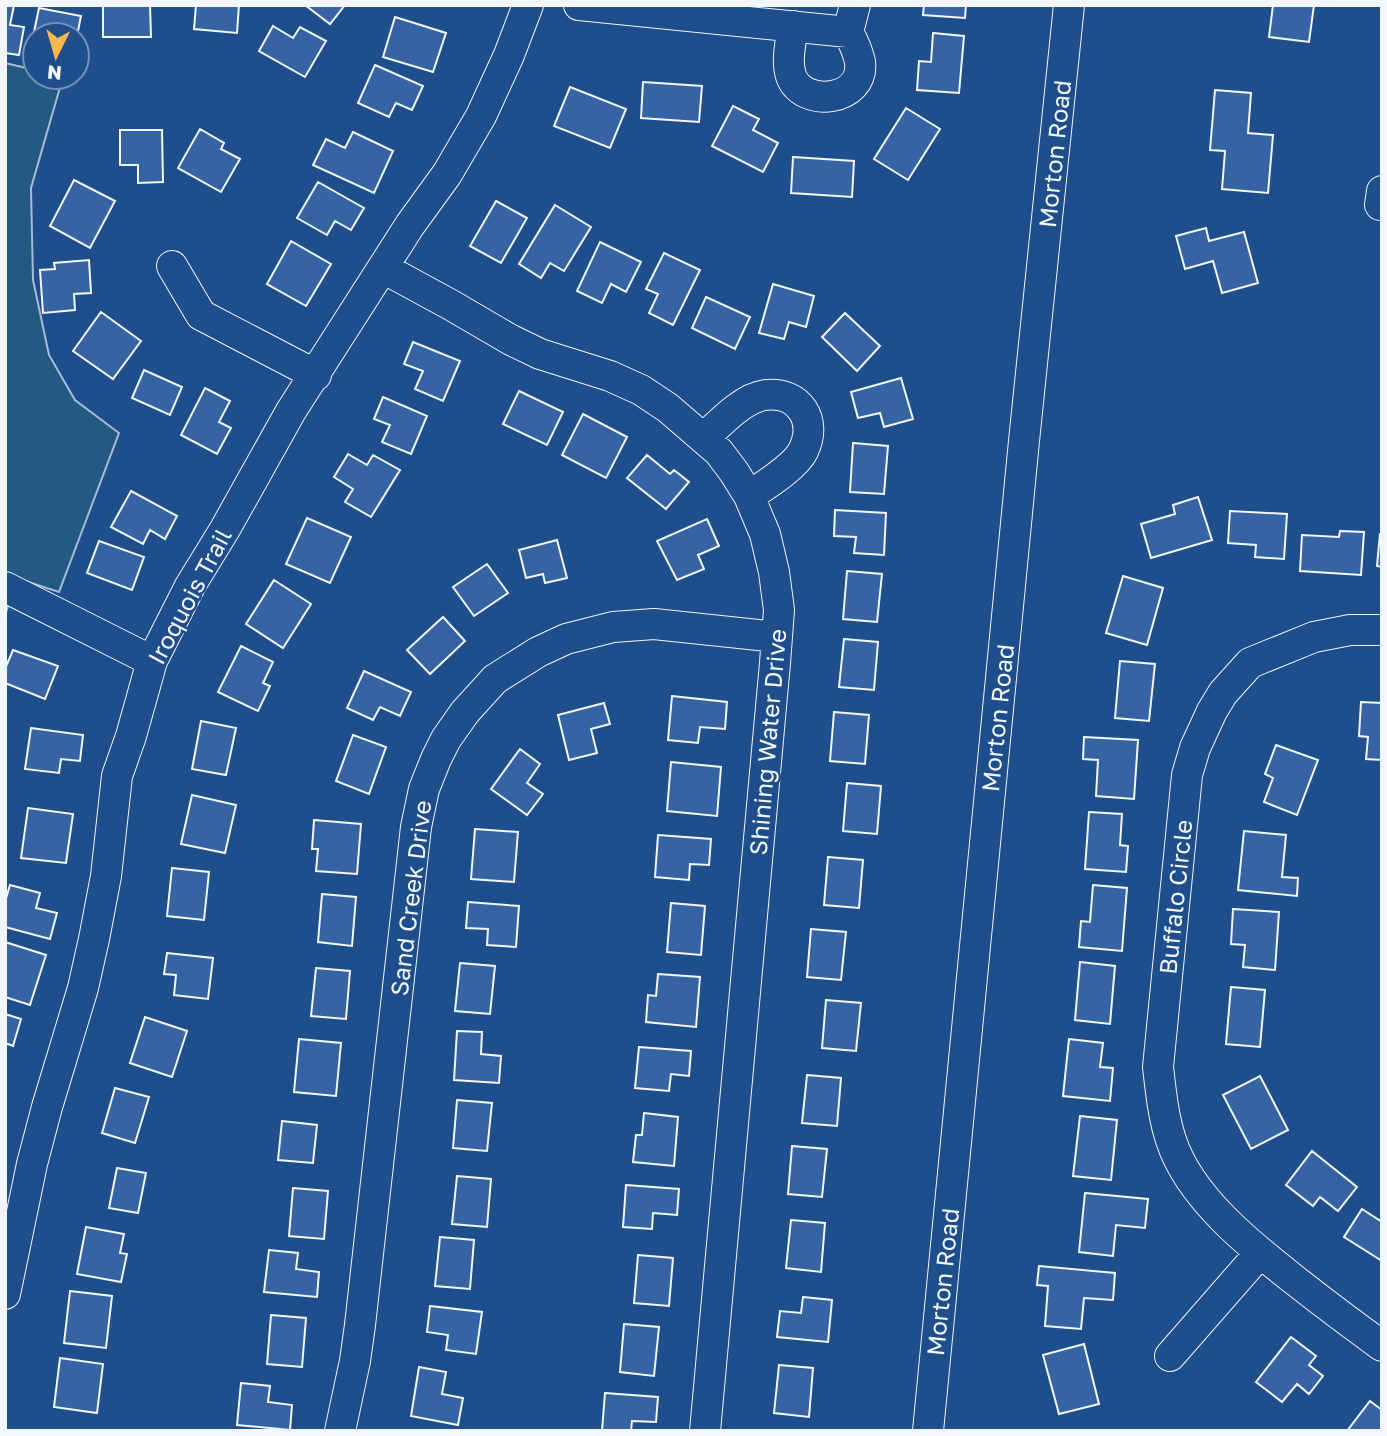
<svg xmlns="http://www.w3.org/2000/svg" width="1387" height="1436" font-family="'Golos Text',sans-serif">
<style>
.green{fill:#245a82;stroke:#a8bbd7;stroke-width:2}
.building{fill:#3563a3;stroke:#f2f6ff;stroke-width:2}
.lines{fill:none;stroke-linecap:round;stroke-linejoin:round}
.minor-casing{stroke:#f2f6ff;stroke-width:32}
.minor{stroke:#1f4e8c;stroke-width:30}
.labels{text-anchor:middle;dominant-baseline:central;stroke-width:5;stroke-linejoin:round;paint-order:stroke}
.street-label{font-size:24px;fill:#f2f6ff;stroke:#1f4e8c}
</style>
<rect width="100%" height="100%" fill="#1f4e8c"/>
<path class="green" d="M 5,63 L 35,70 L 35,77 L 63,77 L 31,188 L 33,280 L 49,355 L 75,400 L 119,433 L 59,592 L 22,580 L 8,606 L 5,616 Z"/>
<path class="building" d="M 5,5 L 14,5 L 10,25 L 24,27 L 19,55 L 5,53 Z
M 103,5 L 150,5 L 151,37 L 103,37 Z
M 196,5 L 239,5 L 237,33 L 194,29 Z
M 305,5 L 345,5 L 330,24 Z
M 924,5 L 966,5 L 965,18 L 923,15 Z
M 1273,5 L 1314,5 L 1309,42 L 1269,37 Z
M 39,8 L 81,16 L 77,36 L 35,35 L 35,57 L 29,56 Z
M 395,17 L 446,33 L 433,72 L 383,57 Z
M 273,26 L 293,38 L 300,27 L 326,41 L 305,77 L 259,51 Z
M 933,33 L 964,36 L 959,93 L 917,90 L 919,61 L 931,62 Z
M 77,45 L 86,47 L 82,66 L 77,65 Z
M 375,65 L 423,86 L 412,110 L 396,103 L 389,117 L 358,103 Z
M 643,82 L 702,86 L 699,122 L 641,118 Z
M 570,87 L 626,109 L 610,148 L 554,126 Z
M 1215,90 L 1251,93 L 1248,133 L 1273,135 L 1268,193 L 1222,189 L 1225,151 L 1210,150 Z
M 733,106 L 759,119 L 753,130 L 778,143 L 763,172 L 712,146 Z
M 906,108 L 940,129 L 908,180 L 874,159 Z
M 200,129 L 224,143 L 221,149 L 240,159 L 221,192 L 178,168 Z
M 120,130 L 162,130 L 163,182 L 138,183 L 138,165 L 120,165 Z
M 353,132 L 393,151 L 374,193 L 313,165 L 326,139 L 345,148 Z
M 793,157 L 854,161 L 852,197 L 791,193 Z
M 74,180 L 115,201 L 90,248 L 50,226 Z
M 318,182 L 364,208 L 351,230 L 335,221 L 327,235 L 297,218 Z
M 496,201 L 527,218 L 501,263 L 470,246 Z
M 555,205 L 591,227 L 564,271 L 550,263 L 541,278 L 519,264 Z
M 1206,228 L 1209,241 L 1244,232 L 1258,283 L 1222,293 L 1213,261 L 1185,269 L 1176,236 Z
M 291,241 L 331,264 L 306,306 L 267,284 Z
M 600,242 L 641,262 L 626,292 L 611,284 L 602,303 L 577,291 Z
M 664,253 L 700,270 L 673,325 L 649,313 L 658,294 L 646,289 Z
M 89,260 L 91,293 L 74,294 L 75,310 L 43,313 L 40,270 L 55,269 L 54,263 Z
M 773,284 L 814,296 L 806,327 L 789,322 L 784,339 L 759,333 Z
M 706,297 L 750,317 L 735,349 L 692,328 Z
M 101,312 L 141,341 L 113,379 L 73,351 Z
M 845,313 L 880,346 L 857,371 L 822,337 Z
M 413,342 L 460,361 L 443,401 L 415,389 L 423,371 L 404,364 Z
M 144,370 L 182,387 L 170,415 L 132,398 Z
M 901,378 L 913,419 L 884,427 L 880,413 L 858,418 L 851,392 Z
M 205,388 L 230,401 L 219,422 L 231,428 L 217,454 L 181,435 Z
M 519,391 L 563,412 L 547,445 L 503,424 Z
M 383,397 L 427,416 L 411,454 L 382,442 L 390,425 L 374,419 Z
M 583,414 L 627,437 L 606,478 L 562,455 Z
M 853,443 L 888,446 L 884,494 L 850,492 Z
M 348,454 L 367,465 L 373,455 L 400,470 L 371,517 L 345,502 L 353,489 L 334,477 Z
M 647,455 L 670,474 L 674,470 L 689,482 L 666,509 L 627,478 Z
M 131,491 L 177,516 L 165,539 L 150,530 L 143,544 L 111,527 Z
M 1198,497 L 1212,540 L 1151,558 L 1141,524 L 1175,514 L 1173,505 Z
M 835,510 L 886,513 L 884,555 L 854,553 L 856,537 L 834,536 Z
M 1230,511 L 1287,514 L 1284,559 L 1255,557 L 1256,545 L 1228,543 Z
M 307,518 L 351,537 L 330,583 L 286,564 Z
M 707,519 L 719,546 L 698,555 L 704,569 L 677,580 L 657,541 Z
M 1340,531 L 1364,532 L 1361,575 L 1300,571 L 1302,535 L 1339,537 Z
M 1380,534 L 1382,534 L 1382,567 L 1377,566 Z
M 557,540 L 567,578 L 545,583 L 543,574 L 526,578 L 519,550 Z
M 99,541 L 144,557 L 132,590 L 87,573 Z
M 487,564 L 508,593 L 474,616 L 453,587 Z
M 847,571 L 882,574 L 877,622 L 843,619 Z
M 1123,576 L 1163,588 L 1147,645 L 1106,633 Z
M 274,580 L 311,604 L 283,648 L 246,624 Z
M 443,617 L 465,641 L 430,674 L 407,650 Z
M 844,639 L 878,642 L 874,690 L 839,687 Z
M 241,646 L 273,662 L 263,683 L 270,686 L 258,711 L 218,692 Z
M 13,650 L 58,666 L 45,699 L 5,683 L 5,669 Z
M 1120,661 L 1155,664 L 1149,721 L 1115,718 Z
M 364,671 L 411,692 L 400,716 L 380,707 L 373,720 L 347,708 Z
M 672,696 L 727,702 L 725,729 L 700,727 L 698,743 L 668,740 Z
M 1361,702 L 1382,703 L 1382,760 L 1366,759 L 1368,737 L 1359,736 Z
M 604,703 L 610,724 L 591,729 L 597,753 L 569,760 L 558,715 Z
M 834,712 L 869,715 L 865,764 L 830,761 Z
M 201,721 L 236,728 L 226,775 L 192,769 Z
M 31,728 L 83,735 L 80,761 L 61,759 L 59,773 L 25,769 Z
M 353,735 L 386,747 L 369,794 L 336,781 Z
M 1084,737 L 1138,740 L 1134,799 L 1096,796 L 1098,760 L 1083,759 Z
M 1276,745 L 1318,760 L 1297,815 L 1264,802 L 1273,778 L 1265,774 Z
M 520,749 L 540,764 L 527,783 L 543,794 L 527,815 L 491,789 Z
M 671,762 L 721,767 L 717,816 L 667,811 Z
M 847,783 L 881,786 L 877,834 L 843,831 Z
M 192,795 L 236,805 L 225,853 L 181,844 Z
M 28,808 L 73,814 L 66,863 L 21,858 Z
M 1089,812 L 1122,814 L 1120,845 L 1128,846 L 1126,872 L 1085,869 Z
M 314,820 L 361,824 L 357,874 L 316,871 L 318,849 L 312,849 Z
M 475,829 L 518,832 L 514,882 L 471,879 Z
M 1244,831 L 1286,835 L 1282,877 L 1298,878 L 1297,896 L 1238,890 Z
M 658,835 L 711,839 L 709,865 L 690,864 L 689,880 L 655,877 Z
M 828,857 L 863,860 L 859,908 L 824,905 Z
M 172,868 L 209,872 L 204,920 L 167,916 Z
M 10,885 L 40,893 L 36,908 L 57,913 L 50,939 L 5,927 L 5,902 Z
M 1093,885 L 1127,888 L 1122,951 L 1079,947 L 1081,921 L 1090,922 Z
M 322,894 L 356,897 L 352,946 L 318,942 Z
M 468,902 L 519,906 L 516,947 L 487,945 L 488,929 L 466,928 Z
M 671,903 L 705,906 L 701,955 L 667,952 Z
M 1233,909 L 1279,912 L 1275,970 L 1243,967 L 1245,945 L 1231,944 Z
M 811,929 L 846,932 L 841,980 L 807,977 Z
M 5,942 L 46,955 L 30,1005 L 5,997 Z
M 167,953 L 213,958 L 208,999 L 174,995 L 176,975 L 164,974 Z
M 1080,962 L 1115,966 L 1110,1024 L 1075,1020 Z
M 460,963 L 495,966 L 490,1014 L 455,1011 Z
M 316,968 L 350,971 L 346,1019 L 311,1016 Z
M 658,974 L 700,977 L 696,1027 L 646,1022 L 648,995 L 656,996 Z
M 1231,987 L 1265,990 L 1260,1047 L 1226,1044 Z
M 826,1000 L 861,1003 L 856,1051 L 822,1048 Z
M 5,1014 L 21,1019 L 13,1046 L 5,1043 Z
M 145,1017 L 187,1031 L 172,1077 L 130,1063 Z
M 457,1031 L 482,1032 L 481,1054 L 501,1056 L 499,1083 L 454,1080 Z
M 299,1039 L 341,1043 L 336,1096 L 294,1092 Z
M 1069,1039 L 1103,1043 L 1100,1067 L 1113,1068 L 1110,1101 L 1063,1096 Z
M 639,1047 L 691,1051 L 689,1076 L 671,1074 L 669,1091 L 635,1088 Z
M 807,1075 L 841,1078 L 837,1126 L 802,1123 Z
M 1260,1076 L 1288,1130 L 1251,1149 L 1223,1095 Z
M 115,1088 L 149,1097 L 135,1143 L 102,1133 Z
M 457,1100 L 492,1103 L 487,1151 L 453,1148 Z
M 644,1113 L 678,1117 L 674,1166 L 633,1162 L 636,1135 L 642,1135 Z
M 1080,1116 L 1117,1120 L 1111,1180 L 1073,1176 Z
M 282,1121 L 317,1125 L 313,1163 L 278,1160 Z
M 792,1146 L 827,1149 L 822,1197 L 788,1194 Z
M 1312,1151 L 1357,1187 L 1338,1211 L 1320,1197 L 1313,1206 L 1286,1185 Z
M 117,1168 L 146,1173 L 138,1213 L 109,1208 Z
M 457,1176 L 491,1179 L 487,1227 L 452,1224 Z
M 626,1185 L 679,1189 L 677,1215 L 653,1213 L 652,1229 L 623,1227 Z
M 293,1188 L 328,1191 L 324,1239 L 289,1236 Z
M 1085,1193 L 1148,1199 L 1145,1228 L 1116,1225 L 1113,1256 L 1079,1252 Z
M 1362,1209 L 1382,1222 L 1382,1261 L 1344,1237 Z
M 791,1220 L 825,1223 L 821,1272 L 786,1268 Z
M 86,1227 L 124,1234 L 120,1253 L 127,1254 L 121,1282 L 77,1274 Z
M 440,1237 L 474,1240 L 470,1289 L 435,1286 Z
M 269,1250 L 298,1253 L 296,1269 L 319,1272 L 317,1297 L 264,1292 Z
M 638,1255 L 673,1258 L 669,1306 L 634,1303 Z
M 1039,1266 L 1115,1273 L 1113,1300 L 1084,1298 L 1081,1329 L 1045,1326 L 1048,1286 L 1037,1285 Z
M 70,1291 L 112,1296 L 106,1348 L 64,1343 Z
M 803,1297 L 832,1300 L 828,1342 L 777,1337 L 780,1311 L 801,1313 Z
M 430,1306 L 482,1312 L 476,1354 L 446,1350 L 448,1335 L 427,1332 Z
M 271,1315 L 306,1318 L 302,1367 L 267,1364 Z
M 624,1324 L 659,1327 L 654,1376 L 620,1372 Z
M 1291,1337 L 1316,1356 L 1309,1365 L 1323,1376 L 1309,1394 L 1297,1384 L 1282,1402 L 1256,1382 Z
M 1084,1344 L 1099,1404 L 1059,1414 L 1043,1355 Z
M 60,1358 L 103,1364 L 97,1413 L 54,1407 Z
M 779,1365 L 813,1368 L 809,1417 L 774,1413 Z
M 419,1367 L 446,1372 L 442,1394 L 463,1398 L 458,1425 L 411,1416 Z
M 241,1383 L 270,1386 L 268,1402 L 292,1405 L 290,1430 L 237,1425 Z
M 605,1393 L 658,1397 L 656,1422 L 632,1421 L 631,1431 L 602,1431 Z
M 1370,1401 L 1382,1410 L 1382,1431 L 1347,1431 Z"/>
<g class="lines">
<g class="minor-casing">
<path id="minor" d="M 579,5 L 848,32 L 855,5
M 793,26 C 791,42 786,60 791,76 C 803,109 865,101 860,62 C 858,52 853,41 848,32
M 1382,191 L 1380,205 L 1382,205
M 172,266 L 201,315 L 316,375
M 383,268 L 451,305 L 511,340 L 540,354 L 610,376 L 641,390 L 668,408 L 719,452 L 734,472 L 749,496 L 765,534 L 774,572 L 779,610 L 775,663 L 705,1431
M 704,438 C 720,423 743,398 765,395 C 800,391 818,421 803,451 C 795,467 764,486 749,496
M 5,587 L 152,661
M 1382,630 L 1350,630 L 1314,637 L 1250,663 L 1223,693 L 1212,711 L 1195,748 L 1187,775 L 1158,1067 C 1161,1092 1163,1116 1171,1140 C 1189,1197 1251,1246 1297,1282 C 1325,1304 1353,1325 1382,1346
M 5,1294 L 32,1164 L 47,1107 L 83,988 L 94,939 L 106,876 L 117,776 L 131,736 L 152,661 L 190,586 L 225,529 L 291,411 L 410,225 L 447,174 L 481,116 L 509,55 L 528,5
M 1170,1356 L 1260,1253
M 340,1431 L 355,1361 L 360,1325 L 416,827 L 424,789 L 436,759 L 446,739 L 465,712 L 495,679 L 538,652 L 566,639 L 613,627 L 654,624 L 777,637
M 928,1431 L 1024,441 L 1069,5"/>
</g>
<use href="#minor" class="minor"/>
</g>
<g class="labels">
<g class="street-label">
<text transform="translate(1054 154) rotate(-84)">Morton Road</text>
<text transform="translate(189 596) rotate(-62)">Iroquois Trail</text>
<text transform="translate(997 718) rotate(-84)">Morton Road</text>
<text transform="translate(767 742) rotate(-85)">Shining Water Drive</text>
<text transform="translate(1175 897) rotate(-84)">Buffalo Circle</text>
<text transform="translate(410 898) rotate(-83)">Sand Creek Drive</text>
<text transform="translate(942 1282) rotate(-84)">Morton Road</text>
</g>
</g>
<rect width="1387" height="1436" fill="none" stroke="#f2f6ff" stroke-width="14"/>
<g transform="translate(56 56) rotate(185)"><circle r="33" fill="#1f4e8c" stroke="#7391ba" stroke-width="2"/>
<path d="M0-5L12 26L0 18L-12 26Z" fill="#ffb74d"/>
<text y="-10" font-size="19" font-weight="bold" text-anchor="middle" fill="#f2f6ff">N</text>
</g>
</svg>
